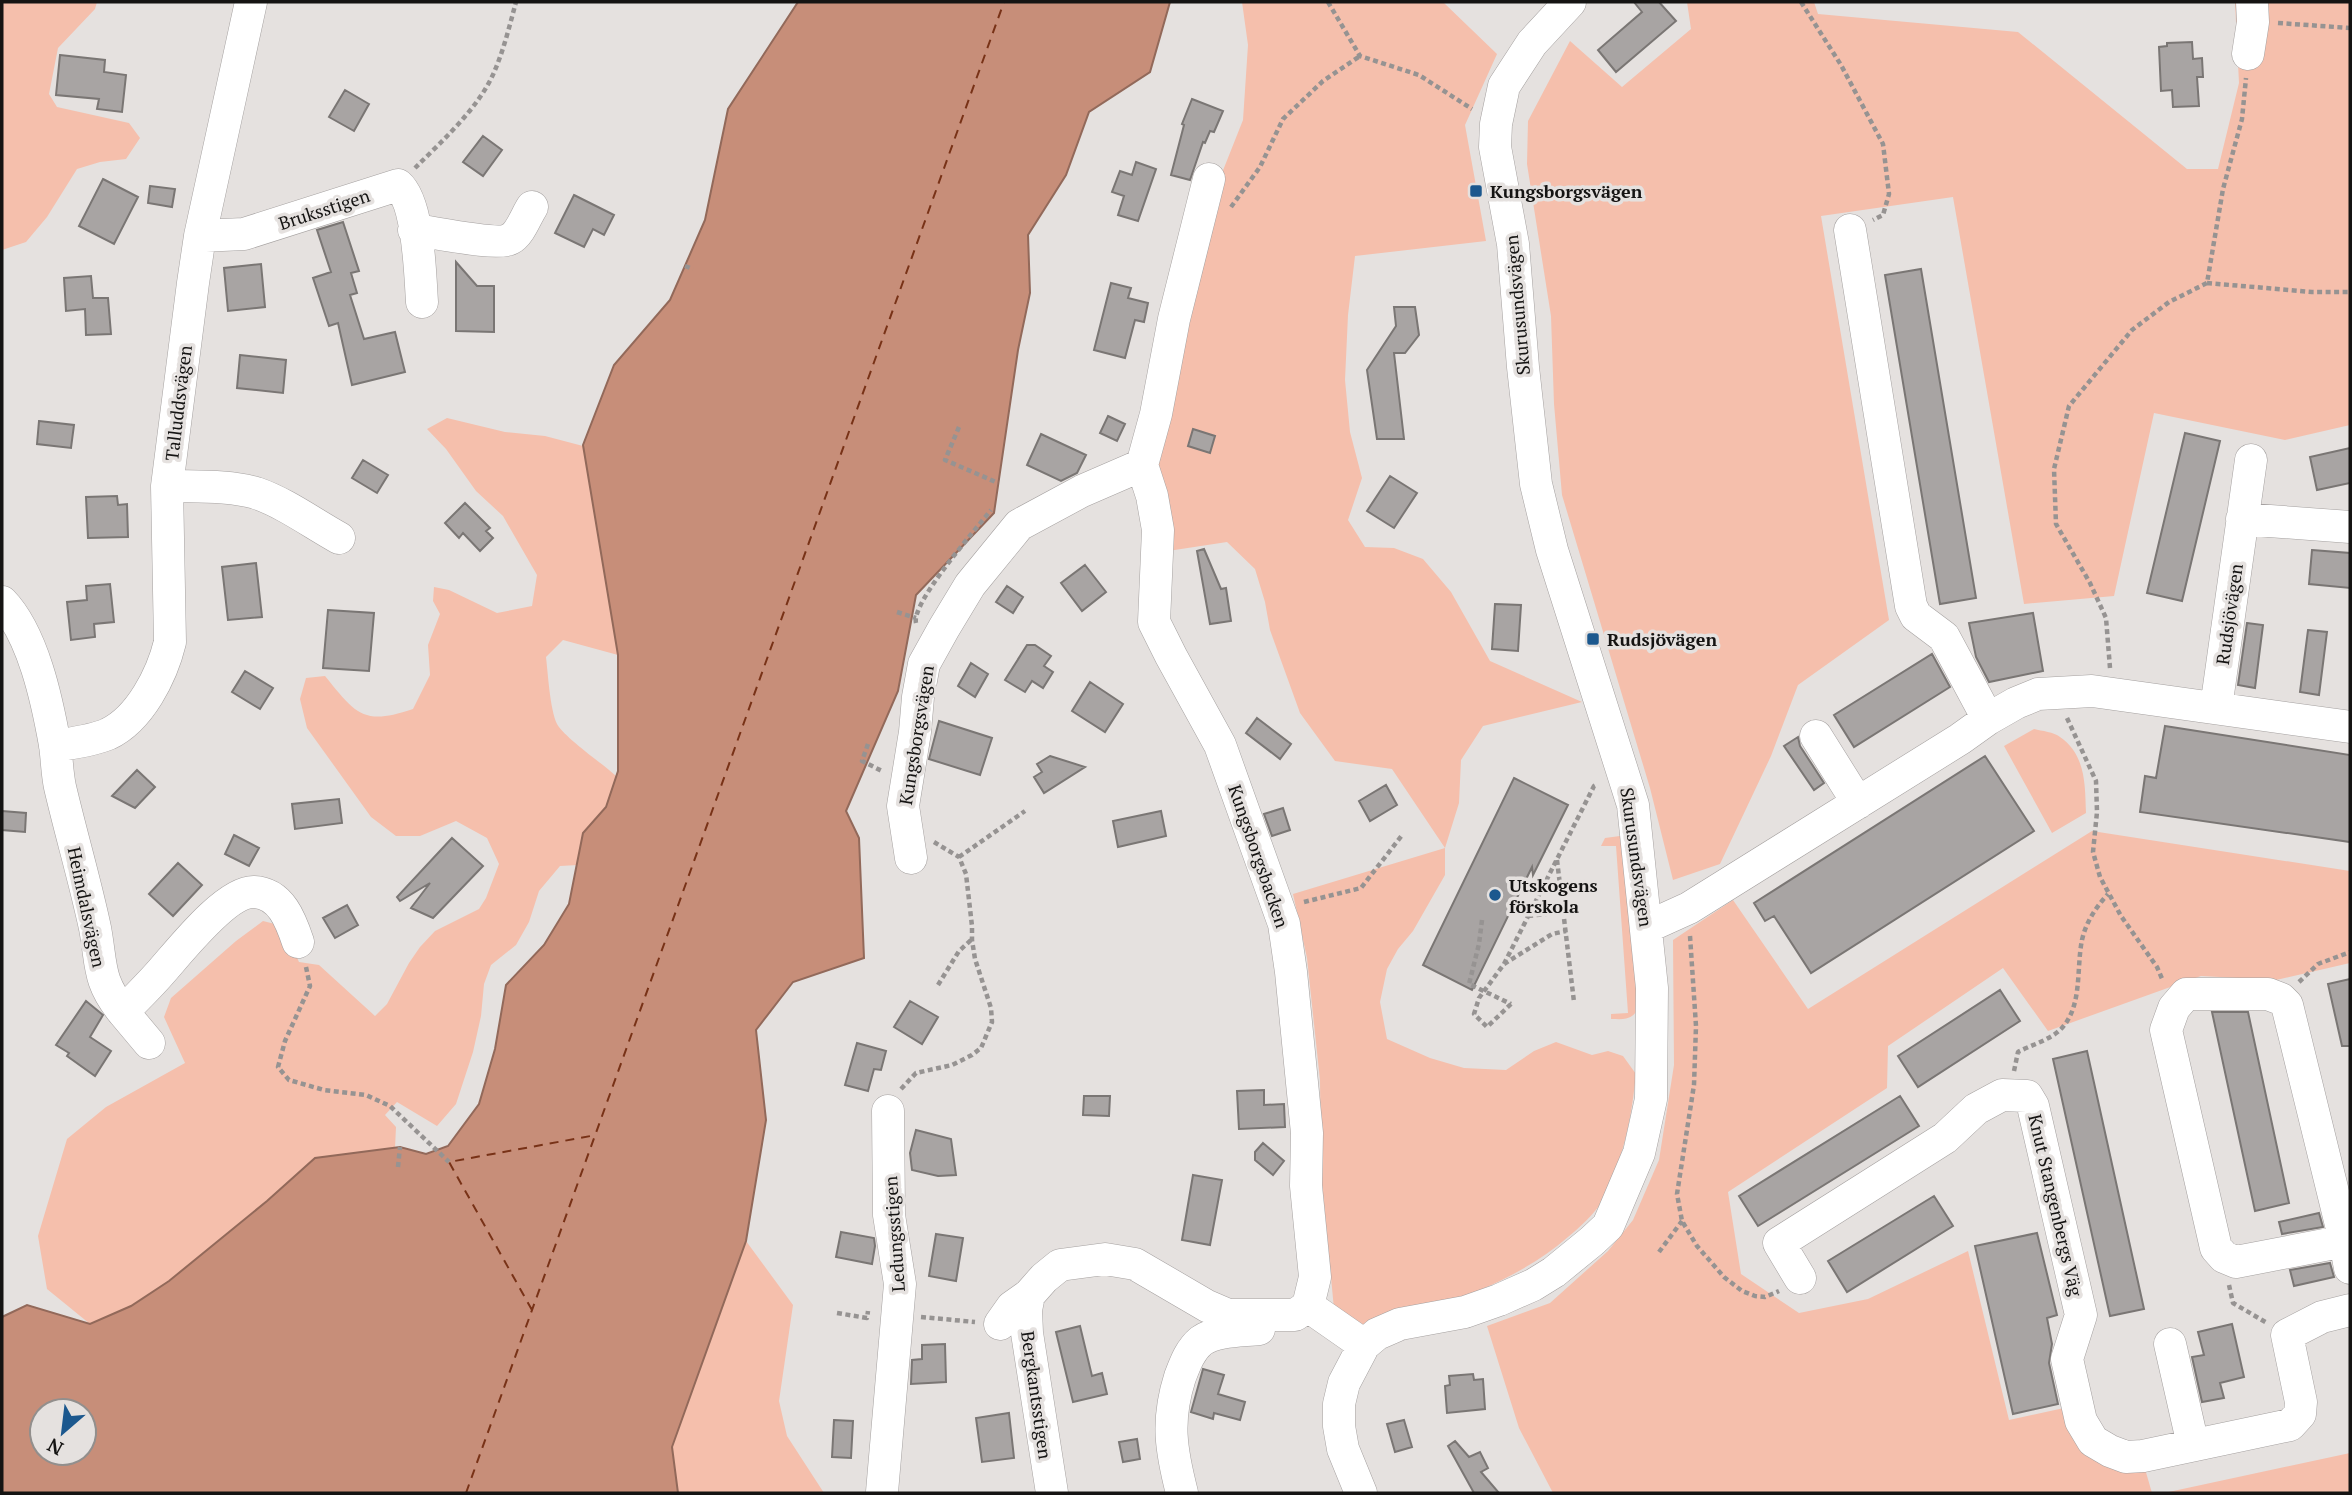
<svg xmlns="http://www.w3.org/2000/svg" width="2352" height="1495" font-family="'PT Serif',serif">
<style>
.green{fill:#f5bfac}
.water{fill:#c78e79;stroke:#92695a;stroke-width:2;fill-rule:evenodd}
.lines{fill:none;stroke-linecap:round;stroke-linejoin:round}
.ferry{stroke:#783217;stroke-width:2;stroke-dasharray:9 7;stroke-linecap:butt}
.building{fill:#a8a4a3;stroke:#7a7674;stroke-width:2}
.minor-casing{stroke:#a5a1a0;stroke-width:33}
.path{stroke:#969392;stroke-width:4.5;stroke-dasharray:5 3.5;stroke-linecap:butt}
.minor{stroke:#fff;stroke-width:32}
.path-bridge{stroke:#969392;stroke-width:4.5;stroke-dasharray:5 3.5;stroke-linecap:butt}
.poi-dot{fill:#1c588e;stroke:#e5e1df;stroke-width:2.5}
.labels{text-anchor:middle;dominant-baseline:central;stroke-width:7;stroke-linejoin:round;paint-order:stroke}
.poi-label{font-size:18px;font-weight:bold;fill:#151413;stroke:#e5e1df;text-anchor:start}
.street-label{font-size:18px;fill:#151413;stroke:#e5e1df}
</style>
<rect width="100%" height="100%" fill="#e5e1df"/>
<path class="green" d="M 2,2 L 97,2 L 95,9 L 58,48 L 49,94 L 57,107 L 129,123 L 140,138 L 126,159 L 100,162 L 77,169 L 47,217 L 26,242 L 2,250 Z
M 1242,2 L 1443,2 L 1497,54 L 1465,125 L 1486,241 L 1355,256 L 1348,315 L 1345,380 L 1350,432 L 1362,478 L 1348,520 L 1365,547 L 1394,548 L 1423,559 L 1451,592 L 1490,661 L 1582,702 L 1483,726 L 1461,760 L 1459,803 L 1445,848 L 1445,875 L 1413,931 L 1398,949 L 1387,969 L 1380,1002 L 1387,1039 L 1430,1058 L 1464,1068 L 1506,1070 L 1534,1051 L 1556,1042 L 1592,1055 L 1608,1051 L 1623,1056 L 1636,1074 C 1632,1111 1627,1144 1612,1178 C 1609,1186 1606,1195 1602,1202 C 1593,1215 1580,1227 1568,1237 C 1510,1287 1436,1307 1365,1330 L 1334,1309 L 1321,1172 L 1320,1080 L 1307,958 L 1293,894 L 1445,848 L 1392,769 L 1335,761 L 1300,713 L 1270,630 L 1265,602 L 1255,569 L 1227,542 L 1168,551 L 1153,465 L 1220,178 L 1243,120 L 1248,45 Z
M 1687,2 L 1814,2 L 1818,14 L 2018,32 L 2187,169 L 2218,169 L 2239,83 L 2235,2 L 2350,2 L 2350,425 L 2285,440 L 2154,413 L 2114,596 L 2024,604 L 1953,197 L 1821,216 L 1889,620 L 1798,685 L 1771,756 L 1720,864 L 1673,880 L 1650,788 L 1562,495 L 1554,404 L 1551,316 L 1527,164 L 1528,121 L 1570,41 L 1622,87 L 1691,29 Z
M 447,418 L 505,432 L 545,436 L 583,446 L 618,655 L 563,640 L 546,657 C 548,674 550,709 557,724 C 566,739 602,763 616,776 L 606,807 L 583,833 L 578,865 L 560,866 L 539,891 L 529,922 L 516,945 L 491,965 L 484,984 L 481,1016 L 473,1052 L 456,1104 L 437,1126 L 397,1102 L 385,1115 L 396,1127 L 395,1148 L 315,1158 L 267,1201 L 169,1281 L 131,1306 L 90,1324 L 47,1289 L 38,1236 L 67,1139 L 106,1107 L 185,1063 L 164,1017 L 171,998 L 236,941 L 263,921 L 283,926 L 299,962 L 319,965 L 375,1016 L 387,1004 L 409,963 L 420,947 L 435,931 L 479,909 L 486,898 L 499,864 L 487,838 L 456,821 L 420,836 L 396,836 L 371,817 L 307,728 L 300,699 L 306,678 L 325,676 C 356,714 363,726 413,709 L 430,675 L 428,645 L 440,614 L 433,601 L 434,587 L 449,590 L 497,613 L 532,606 L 537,575 L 503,516 L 476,491 L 446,449 L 427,429 Z
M 2034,729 C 2042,731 2054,732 2060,737 C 2086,755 2085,785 2086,813 L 2052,833 L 2004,746 Z
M 2092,831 L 2350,871 L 2350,963 L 2276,980 L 2201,976 L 2048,1031 L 2003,968 L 1888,1046 L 1887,1088 L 1728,1192 L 1741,1274 L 1799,1313 L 1868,1299 L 1968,1251 L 2009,1420 L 2064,1408 C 2069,1420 2072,1434 2078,1445 C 2091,1468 2123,1468 2145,1469 L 2152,1493 L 1553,1493 L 1519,1428 L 1487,1326 L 1550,1303 L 1608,1251 L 1633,1220 L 1659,1160 L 1674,1065 L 1673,940 L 1733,900 L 1808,1009 Z
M 1620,836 L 1628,850 L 1638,1009 C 1631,1021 1623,1019 1611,1019 L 1611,1014 L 1628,1013 L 1616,846 L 1601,846 L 1605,838 Z
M 746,1241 L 793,1305 L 779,1401 L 787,1436 L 824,1493 L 678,1493 L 672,1447 Z
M 2350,1453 L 2350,1493 L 2164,1493 Z"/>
<path class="water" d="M 798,2 L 1170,2 L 1150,72 L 1089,112 L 1066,175 L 1028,235 L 1030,293 L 1018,350 L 994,513 L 916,595 L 898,691 L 846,811 L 859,838 L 864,958 L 793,982 L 756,1030 L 766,1120 L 746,1241 L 672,1447 L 678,1493 L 2,1493 L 2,1317 L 27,1305 L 90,1324 L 131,1306 L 169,1281 L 207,1250 L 267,1201 L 315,1158 L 400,1147 L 426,1154 L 448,1146 L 479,1104 L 495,1049 L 506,985 L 544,945 L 569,904 L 583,833 L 606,807 L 618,771 L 618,655 L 583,445 L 614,365 L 670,300 L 705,220 L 728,109 ZM 42,1411 L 84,1411 L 84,1453 L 42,1453 Z"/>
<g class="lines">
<path class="ferry" d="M 532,1310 L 449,1162 L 596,1135
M 466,1493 L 1004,2"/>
</g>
<path class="building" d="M 1634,2 L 1659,2 L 1676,21 L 1616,72 L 1598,50 L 1642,12 Z
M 2192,42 L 2193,59 L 2202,58 L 2203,77 L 2197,77 L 2199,106 L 2173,107 L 2172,90 L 2161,91 L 2159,47 L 2167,46 L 2167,43 Z
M 60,55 L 105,60 L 104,72 L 126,75 L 122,112 L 97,109 L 99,99 L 56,95 Z
M 345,90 L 369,104 L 354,131 L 329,117 Z
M 1192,99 L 1223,111 L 1214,132 L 1210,131 L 1205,143 L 1203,142 L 1190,180 L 1171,175 L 1184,125 L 1182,124 Z
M 483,136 L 502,150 L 483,176 L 463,162 Z
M 1136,162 L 1156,169 L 1138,221 L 1118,215 L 1124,196 L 1112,192 L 1120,171 L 1132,175 Z
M 103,179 L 138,197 L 114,244 L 79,226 Z
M 150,186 L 175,189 L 172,207 L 148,203 Z
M 574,195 L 614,215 L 604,235 L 593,229 L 584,247 L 555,233 Z
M 343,222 L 359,271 L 351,273 L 357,293 L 350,295 L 364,339 L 395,332 L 405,372 L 352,385 L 338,323 L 329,326 L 313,278 L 331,272 L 317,230 Z
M 456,262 L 477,286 L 494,286 L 494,332 L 456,331 Z
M 261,264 L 265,307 L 228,311 L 224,268 Z
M 1921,269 L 1976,598 L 1940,604 L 1885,275 Z
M 91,276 L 93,298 L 108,298 L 111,334 L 86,335 L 85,309 L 66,311 L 64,278 Z
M 1111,283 L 1131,288 L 1128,298 L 1148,303 L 1144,322 L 1135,320 L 1125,358 L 1094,350 Z
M 1394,307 L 1415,307 L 1419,335 L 1405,353 L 1394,353 L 1404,439 L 1377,439 L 1367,370 L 1396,326 Z
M 240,355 L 286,360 L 283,393 L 237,388 Z
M 1108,416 L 1125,424 L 1117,441 L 1100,433 Z
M 39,421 L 74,425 L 71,448 L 37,444 Z
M 1193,429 L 1215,436 L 1210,453 L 1188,446 Z
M 2185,433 L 2220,441 L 2182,601 L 2147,593 Z
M 1041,434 L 1086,455 L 1077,473 L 1061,481 L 1027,465 Z
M 2350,448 L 2350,483 L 2317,490 L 2310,457 Z
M 363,460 L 388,475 L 377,493 L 352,478 Z
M 1390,476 L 1417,493 L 1394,528 L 1367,511 Z
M 117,496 L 118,505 L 127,504 L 128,537 L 88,538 L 86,497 Z
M 465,503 L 490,528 L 486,531 L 493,538 L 480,551 L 463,533 L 459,538 L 445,523 Z
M 1204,549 L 1221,589 L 1226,588 L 1231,621 L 1210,624 L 1197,551 Z
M 2312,550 L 2350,553 L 2350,588 L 2309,584 Z
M 256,563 L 262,617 L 228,620 L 222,567 Z
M 1085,565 L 1106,592 L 1082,611 L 1061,583 Z
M 110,584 L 114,622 L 94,624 L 95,637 L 71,640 L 67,602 L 87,600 L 86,586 Z
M 1007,586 L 1023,597 L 1013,613 L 996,602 Z
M 1495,604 L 1521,605 L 1518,651 L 1492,649 Z
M 328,610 L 374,613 L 369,671 L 323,668 Z
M 2033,613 L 2043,671 L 1989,682 L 1976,657 L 1969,623 Z
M 2247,623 L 2263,625 L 2255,688 L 2238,685 Z
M 2308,630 L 2327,632 L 2319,695 L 2300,692 Z
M 1027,645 L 1035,645 L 1051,656 L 1044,666 L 1053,672 L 1043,688 L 1032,681 L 1025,692 L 1005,680 Z
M 1932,654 L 1950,687 L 1854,747 L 1834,715 Z
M 971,663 L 988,674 L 975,697 L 958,686 Z
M 245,671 L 273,688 L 260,709 L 232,692 Z
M 1090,682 L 1123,704 L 1105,732 L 1072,711 Z
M 1257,718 L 1291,744 L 1280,759 L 1246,733 Z
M 939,721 L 992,738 L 980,775 L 929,759 Z
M 2165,726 L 2350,755 L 2350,842 L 2140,812 L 2145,776 L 2156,778 Z
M 1798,737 L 1800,746 L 1824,783 L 1814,790 L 1784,746 Z
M 1050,756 L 1085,767 L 1044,793 L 1034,777 L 1042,772 L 1037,764 Z
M 1985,756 L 2034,831 L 1811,973 L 1774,916 L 1765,921 L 1754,903 Z
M 137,770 L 155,787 L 135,808 L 112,796 Z
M 1514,778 L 1568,805 L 1533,875 L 1532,867 L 1472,990 L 1423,965 Z
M 1386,785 L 1397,805 L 1370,821 L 1359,801 Z
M 339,799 L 342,823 L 295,829 L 292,804 Z
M 1283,808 L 1290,830 L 1272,836 L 1264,814 Z
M 2,811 L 26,813 L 25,832 L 2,830 Z
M 1161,811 L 1166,836 L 1118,847 L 1113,821 Z
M 234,835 L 259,848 L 249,866 L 225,854 Z
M 452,838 L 483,866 L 433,918 L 411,908 L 430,883 L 400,901 L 397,897 Z
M 178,863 L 202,885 L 173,916 L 149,894 Z
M 347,905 L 358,925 L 335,938 L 323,918 Z
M 2350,979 L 2350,1046 L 2342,1046 L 2328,984 Z
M 2000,990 L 2020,1021 L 1918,1087 L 1898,1056 Z
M 86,1001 L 103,1015 L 90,1037 L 111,1051 L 95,1076 L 67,1056 L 69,1053 L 56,1045 Z
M 910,1001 L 938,1017 L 922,1044 L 894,1027 Z
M 2212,1012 L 2248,1012 L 2289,1203 L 2255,1211 Z
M 857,1043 L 886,1051 L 881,1070 L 874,1069 L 868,1091 L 845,1085 Z
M 2087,1051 L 2144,1309 L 2110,1316 L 2053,1059 Z
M 1264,1090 L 1264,1105 L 1284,1104 L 1285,1127 L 1239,1129 L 1237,1091 Z
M 1084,1096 L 1110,1096 L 1109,1116 L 1083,1115 Z
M 1900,1096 L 1919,1126 L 1758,1226 L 1739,1196 Z
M 916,1130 L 951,1139 L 956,1175 L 938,1176 L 912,1170 L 910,1153 Z
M 1263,1143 L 1284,1161 L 1273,1175 L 1255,1160 L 1255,1152 Z
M 1193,1175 L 1222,1180 L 1210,1245 L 1182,1240 Z
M 1934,1196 L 1953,1226 L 1847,1292 L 1828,1261 Z
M 2319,1213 L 2323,1227 L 2282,1234 L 2279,1222 Z
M 841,1232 L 874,1238 L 875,1246 L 872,1264 L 836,1257 Z
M 2037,1233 L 2057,1315 L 2047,1318 L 2052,1344 L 2049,1363 L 2058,1404 L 2013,1414 L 1975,1246 Z
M 936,1234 L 963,1238 L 956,1281 L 929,1276 Z
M 2330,1263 L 2334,1277 L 2294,1286 L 2290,1270 Z
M 2232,1324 L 2244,1377 L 2220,1383 L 2224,1398 L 2202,1402 L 2192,1357 L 2204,1355 L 2198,1332 Z
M 1080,1326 L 1092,1376 L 1102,1373 L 1107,1394 L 1073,1402 L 1056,1332 Z
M 945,1344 L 946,1382 L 911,1384 L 912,1360 L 922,1359 L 922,1345 Z
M 1203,1369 L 1224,1375 L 1218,1394 L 1245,1402 L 1240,1420 L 1214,1413 L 1213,1419 L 1191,1412 Z
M 1473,1374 L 1474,1380 L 1483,1379 L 1485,1409 L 1447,1413 L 1445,1386 L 1450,1385 L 1449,1376 Z
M 1009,1413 L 1014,1458 L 982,1462 L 976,1418 Z
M 834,1420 L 853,1421 L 851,1458 L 832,1457 Z
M 1404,1420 L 1412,1447 L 1395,1452 L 1387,1424 Z
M 1137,1439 L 1140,1459 L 1123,1462 L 1119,1442 Z
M 1455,1441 L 1469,1457 L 1480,1452 L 1488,1468 L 1481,1472 L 1499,1493 L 1474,1493 L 1448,1446 Z"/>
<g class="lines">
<g class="minor-casing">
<path id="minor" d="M 2248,54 L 2253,22 L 2252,2
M 414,230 C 433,232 497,246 510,239 C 520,234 526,216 532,207
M 1850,230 L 1911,606 L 1916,616 L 1944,637 L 1988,719
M 200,236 L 244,234 L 398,185 C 419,203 420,274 422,302
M 1142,465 L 1152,496 L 1158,530 L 1154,622 L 1171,656 L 1220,745 L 1284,924 L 1291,972 L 1307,1133 L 1306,1186 L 1315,1277 L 1308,1306
M 167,486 C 196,487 229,485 256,493 C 285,503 312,523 339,538
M 2242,519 L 2350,527
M 2,602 C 33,634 47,700 55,745 C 57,759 57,773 60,787 C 71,834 85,881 95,928 C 102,965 97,980 123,1012 C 136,998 149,986 161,972 C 179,952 226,891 254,892 C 281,893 291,921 298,942
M 2216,708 L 2251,460
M 1816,736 L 1858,803
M 55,746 C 72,743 92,741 108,734 C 140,719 162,675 170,642 L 167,486 L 193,283 L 200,236 L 251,2
M 911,858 L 903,806 L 915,732 L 918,697 L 924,664 L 944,628 L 970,585 L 1019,525 L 1082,491 L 1142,465 L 1156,414 L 1174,319 L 1209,179
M 1647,927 L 1689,908 L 1960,739 L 1988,719 L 2016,703 L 2038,694 L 2092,691 L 2350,727
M 123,1012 L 149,1043
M 2345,1241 L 2287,1005 L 2281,999 L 2268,994 L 2186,994 L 2174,1008 L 2166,1030 L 2216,1248 L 2224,1257 L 2236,1262 L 2345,1241 L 2350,1268
M 1800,1278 L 1779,1243 L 1945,1138 L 1976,1109 L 2002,1095 L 2027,1096 L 2033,1106 L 2081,1315 L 2067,1359 L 2081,1421 L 2093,1441 L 2110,1451 L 2126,1457 L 2143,1456 L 2290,1425 L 2300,1414 L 2301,1402 L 2287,1335 L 2322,1317 L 2350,1310
M 1000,1324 L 1012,1307 L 1029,1295
M 2170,1344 L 2193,1445
M 882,1492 L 900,1284 L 889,1215 L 888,1111
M 1052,1493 L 1027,1333 L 1026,1310 L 1029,1295 L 1044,1278 L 1060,1265 L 1105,1259 L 1135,1264 L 1207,1306 L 1228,1315 L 1295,1315 L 1308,1306 L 1364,1345
M 1182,1493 C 1171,1450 1166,1421 1180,1377 C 1185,1364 1190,1350 1201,1341 C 1216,1330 1242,1331 1259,1329
M 1361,1493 L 1343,1449 L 1339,1426 L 1339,1404 L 1344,1383 L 1364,1345 L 1377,1334 L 1400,1324 L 1465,1312 L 1499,1300 L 1533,1285 L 1554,1272 L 1592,1241 L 1608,1226 L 1639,1153 L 1651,1099 L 1652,988 L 1633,805 L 1552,550 L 1536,484 L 1523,367 L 1513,244 L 1495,147 L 1496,124 L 1504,86 L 1532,43 L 1570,2"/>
</g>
<path class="path" d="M 1328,2 L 1360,56 L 1419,75 L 1472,109
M 1801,2 L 1841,65 L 1883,144 L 1889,194 L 1883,215 L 1873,220
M 2278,23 L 2350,28
M 415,168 C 443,140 480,107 495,70 C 504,49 510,24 516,2
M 1231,207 L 1260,167 L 1283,119 L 1323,81 L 1360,56
M 685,266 L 693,269
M 2207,283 L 2312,292 L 2350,292
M 959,427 L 945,460 L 998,483
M 897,612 L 916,618
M 916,623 C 911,603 976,529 991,510
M 2110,668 L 2106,618 L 2090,583 L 2056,524 L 2054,469 L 2069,406 L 2132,330 L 2169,302 L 2207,283 L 2223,189 L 2242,119 L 2246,78
M 2067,718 L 2096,781 L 2097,812 L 2093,852 L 2100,877 L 2121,916 L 2157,967 L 2163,981
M 868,744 L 862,761 L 882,771
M 959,857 L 1025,811
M 1557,860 L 1574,1002
M 1304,902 L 1361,888 L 1403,834
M 1528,916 L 1564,912
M 1690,936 L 1696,1026 L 1694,1085 L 1677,1194 L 1682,1221 L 1697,1246 L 1724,1277 L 1742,1291 L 1755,1296 L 1765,1297 L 1779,1291
M 1504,964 L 1552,934 L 1566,931
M 306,967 L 310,986 L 285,1041 L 278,1067 L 289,1080 L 324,1090 L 366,1095 L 390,1106 L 449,1162
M 2299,982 L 2318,964 L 2350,952
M 938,985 L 959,951 L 971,940
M 1511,1004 L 1487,1027 L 1474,1014 L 1479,998 L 1504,964 L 1594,786 L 1598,784
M 2014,1071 L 2018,1052 C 2031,1045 2050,1040 2061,1029 C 2083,1006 2076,969 2082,940 C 2086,922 2096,907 2108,894
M 901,1089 L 916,1073 L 952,1065 L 972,1055 L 981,1048 L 992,1022 L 991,1008 L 975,959 L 972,940 L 972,926 L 966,874 L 959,857 L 934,842
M 398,1167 L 400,1147
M 1659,1252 L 1682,1221
M 2229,1285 L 2233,1303 L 2267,1323
M 837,1313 L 867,1318 L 868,1311
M 921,1317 L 975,1322"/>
<use href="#minor" class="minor"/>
<path class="path-bridge" d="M 1482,920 L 1479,944 L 1469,984 L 1511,1004"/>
</g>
<g class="poi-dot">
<rect x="1469" y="184" width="14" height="14" rx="3.5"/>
<rect x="1586" y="632" width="14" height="14" rx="3.5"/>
<circle cx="1495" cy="895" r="7"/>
</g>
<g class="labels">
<g class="poi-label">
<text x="1490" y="191">Kungsborgsvägen</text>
<text x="1607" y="639">Rudsjövägen</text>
<text x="1509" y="885">Utskogens<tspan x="1509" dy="21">förskola</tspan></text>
</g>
<g class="street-label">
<text transform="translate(324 209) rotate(-18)">Bruksstigen</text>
<text transform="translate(1517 305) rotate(-95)">Skurusundsvägen</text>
<text transform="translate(178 403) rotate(-83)">Talluddsvägen</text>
<text transform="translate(2229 614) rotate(-82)">Rudsjövägen</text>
<text transform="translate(916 735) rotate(-81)">Kungsborgsvägen</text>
<text transform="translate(1259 856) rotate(71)">Kungsborgsbacken</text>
<text transform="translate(1637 857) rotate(82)">Skurusundsvägen</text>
<text transform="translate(87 907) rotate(78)">Heimdalsvägen</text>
<text transform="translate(2056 1205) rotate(77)">Knut Stangenbergs Väg</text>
<text transform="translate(894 1234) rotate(-94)">Ledungsstigen</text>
<text transform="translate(1037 1395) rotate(82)">Bergkantsstigen</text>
</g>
</g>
<rect width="2352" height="1495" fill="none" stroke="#151413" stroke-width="7"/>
<g transform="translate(63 1432) rotate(208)"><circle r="33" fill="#e5e1df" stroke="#928f8d" stroke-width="2"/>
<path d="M0-5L12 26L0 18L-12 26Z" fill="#1c588e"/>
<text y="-10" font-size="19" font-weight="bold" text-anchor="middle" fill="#151413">N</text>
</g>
</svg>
